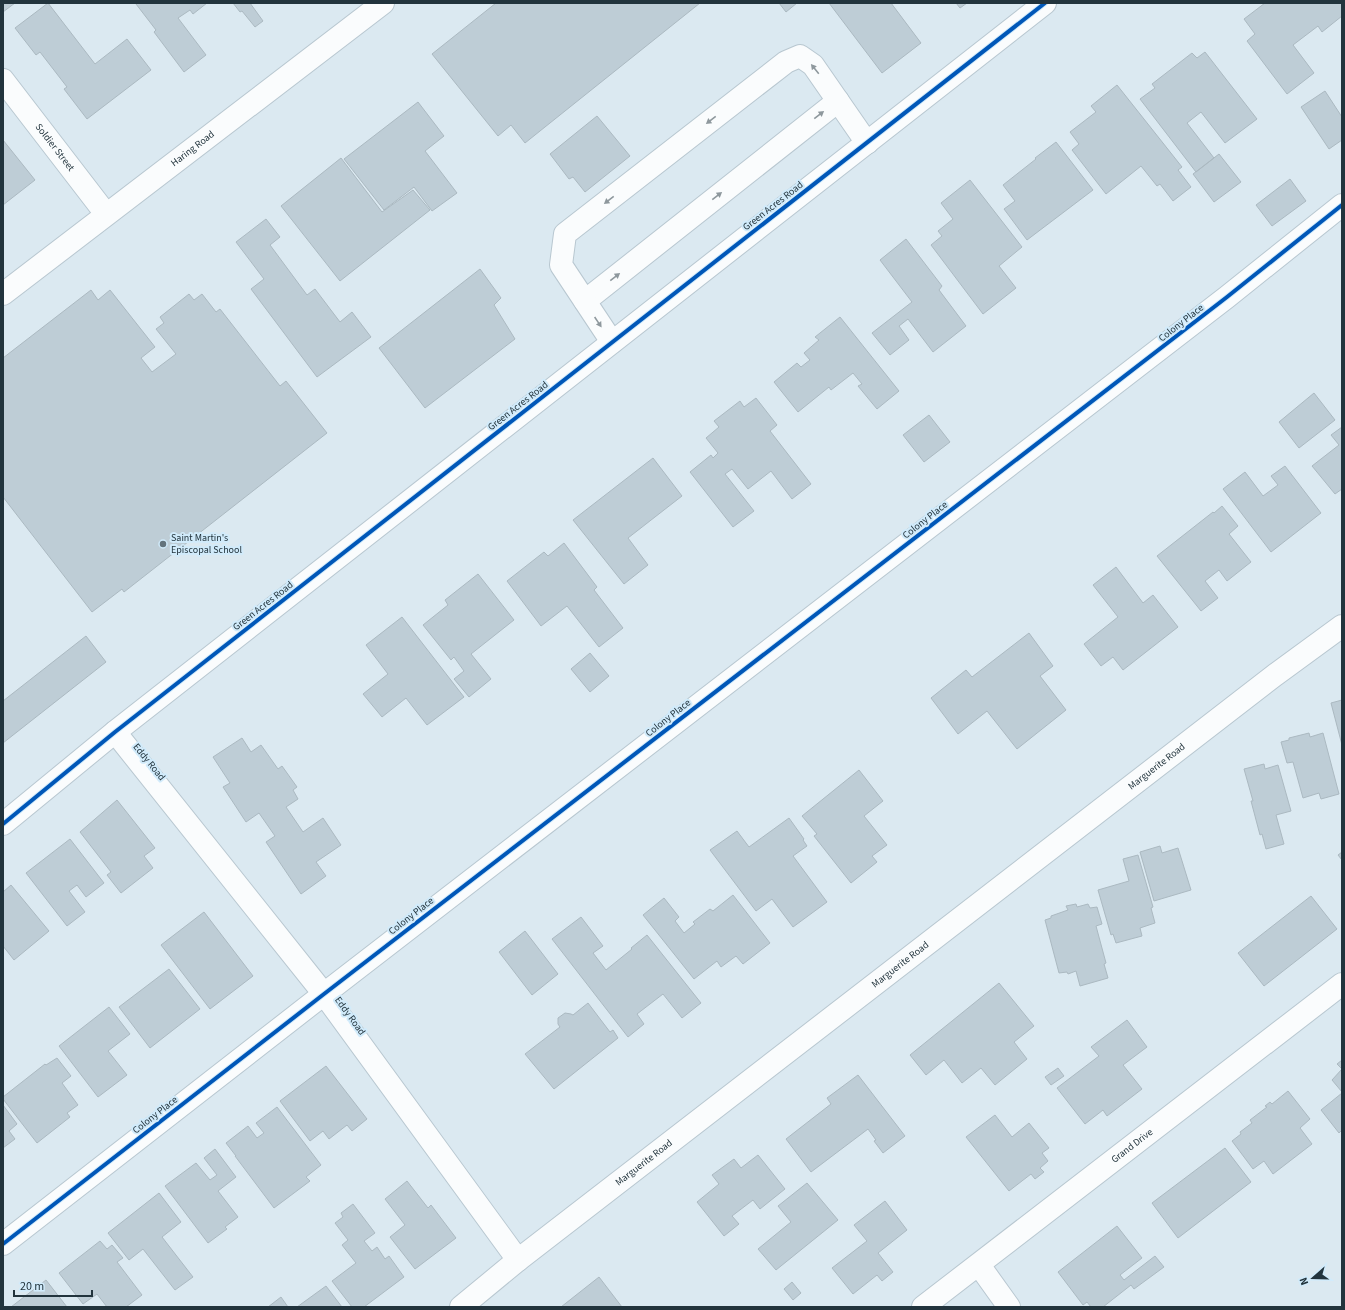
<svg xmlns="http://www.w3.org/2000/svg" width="1345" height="1310" font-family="'Source Sans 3',sans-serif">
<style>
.building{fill:#becdd6;stroke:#abb9c1}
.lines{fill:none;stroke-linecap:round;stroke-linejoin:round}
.minor-casing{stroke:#b8c7d0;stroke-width:24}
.minor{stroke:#fafcfd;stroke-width:22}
.cycleway-casing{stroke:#d1ebfb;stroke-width:6}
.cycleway{stroke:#0057b8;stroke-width:4}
.oneway{fill:#8e989d}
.poi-dot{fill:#63737c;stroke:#d1ebfb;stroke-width:1.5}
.labels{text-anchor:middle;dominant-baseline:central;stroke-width:4;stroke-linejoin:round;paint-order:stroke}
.street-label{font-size:10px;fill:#22343d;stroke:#d1ebfb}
.poi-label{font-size:10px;fill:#22343d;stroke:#d1ebfb;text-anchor:start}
</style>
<rect width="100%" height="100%" fill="#dbe9f1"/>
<path class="building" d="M 3,3 L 15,3 L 3,12 Z
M 48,3 L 95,64 L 127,39 L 151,70 L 87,119 L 64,89 L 67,87 L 40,52 L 36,55 L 15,28 Z
M 137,3 L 207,3 L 193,14 L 190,10 L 178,18 L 206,55 L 184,72 L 154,32 L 156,30 L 136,4 Z
M 233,3 L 250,3 L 263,21 L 255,27 L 242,11 L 240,12 Z
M 496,3 L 700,3 L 525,143 L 511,125 L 498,136 L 432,54 Z
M 779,3 L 797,3 L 786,12 Z
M 829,3 L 891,3 L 921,43 L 882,73 Z
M 956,3 L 967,3 L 960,8 Z
M 1265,3 L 1342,3 L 1342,16 L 1322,32 L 1318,26 L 1293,45 L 1314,73 L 1287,94 L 1247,41 L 1255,34 L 1244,19 Z
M 1205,52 L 1257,119 L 1225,143 L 1201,112 L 1187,123 L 1214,158 L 1196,172 L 1140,99 L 1155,88 L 1152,84 L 1192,53 L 1197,58 Z
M 1117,85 L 1182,167 L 1178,170 L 1191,187 L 1173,201 L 1160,184 L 1157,186 L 1141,166 L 1106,194 L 1072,150 L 1079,144 L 1070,132 L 1096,112 L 1091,106 Z
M 1325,91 L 1342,117 L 1342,140 L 1329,149 L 1301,107 Z
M 418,102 L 444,136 L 425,151 L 457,193 L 432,211 L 414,187 L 384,210 L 344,159 Z
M 597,116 L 630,156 L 585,192 L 573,177 L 569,179 L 550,154 Z
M 3,140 L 35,180 L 3,205 Z
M 1056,142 L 1093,190 L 1027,240 L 1004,209 L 1015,201 L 1003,185 L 1036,159 L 1035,158 Z
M 1219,154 L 1241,182 L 1214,202 L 1193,174 Z
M 341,158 L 382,212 L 413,190 L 430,210 L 340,281 L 281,206 Z
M 1290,179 L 1306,201 L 1272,226 L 1256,205 Z
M 970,180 L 1022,247 L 999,266 L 1016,288 L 983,314 L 931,245 L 942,236 L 938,231 L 953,219 L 941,203 Z
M 266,219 L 280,237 L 270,245 L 307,295 L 315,289 L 340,322 L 352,312 L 371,337 L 317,377 L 251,289 L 264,279 L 236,242 Z
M 906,239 L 942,286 L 939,290 L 966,326 L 933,352 L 908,319 L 899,326 L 909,340 L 890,355 L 872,333 L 912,302 L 880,260 Z
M 480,269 L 501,298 L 494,305 L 515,339 L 425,408 L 379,348 Z
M 91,290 L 98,300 L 110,290 L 155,347 L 141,358 L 152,372 L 176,354 L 156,329 L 164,323 L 160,317 L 189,294 L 194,300 L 202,294 L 216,312 L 220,309 L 280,386 L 286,381 L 327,433 L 124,592 L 122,589 L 92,612 L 3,497 L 3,358 Z
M 840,317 L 899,391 L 877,409 L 858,386 L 862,384 L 853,373 L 831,390 L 829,387 L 798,412 L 774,382 L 797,363 L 801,367 L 810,360 L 804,353 L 819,340 L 815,337 Z
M 1314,393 L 1335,420 L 1299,448 L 1279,422 Z
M 756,398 L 777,425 L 770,431 L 811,484 L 792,499 L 771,471 L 748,489 L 732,469 L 725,474 L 754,511 L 733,527 L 690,472 L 711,455 L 713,458 L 718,453 L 706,438 L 719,427 L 714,421 L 740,401 L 744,407 Z
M 929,415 L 950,442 L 924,462 L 903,435 Z
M 1342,427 L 1342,489 L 1335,494 L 1312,466 L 1339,445 L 1331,435 Z
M 653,458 L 682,496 L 628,538 L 648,565 L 624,584 L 573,520 Z
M 1285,466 L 1321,513 L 1271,552 L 1223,489 L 1245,472 L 1263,496 L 1278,485 L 1271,476 Z
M 1222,506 L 1238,526 L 1229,534 L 1251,562 L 1227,581 L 1219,570 L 1205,581 L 1218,598 L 1201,611 L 1157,556 L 1213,512 L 1214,513 Z
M 564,543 L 597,587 L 594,590 L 623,628 L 599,647 L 567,606 L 541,626 L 507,581 L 544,552 L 548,556 Z
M 1116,567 L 1143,603 L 1153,595 L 1178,627 L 1123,670 L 1113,657 L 1101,666 L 1084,644 L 1118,617 L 1093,585 Z
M 478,574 L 514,620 L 471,654 L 491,679 L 469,697 L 454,679 L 464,671 L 454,657 L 451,660 L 423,625 L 448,605 L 445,600 Z
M 402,617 L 464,697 L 427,725 L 406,698 L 382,717 L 363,694 L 388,674 L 366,645 Z
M 1029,633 L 1053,666 L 1040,676 L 1066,710 L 1017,749 L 987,711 L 958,734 L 931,698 L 966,670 L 972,677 Z
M 86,636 L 106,662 L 3,743 L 3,701 Z
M 590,653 L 609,676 L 590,692 L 571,669 Z
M 1342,700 L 1342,745 L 1331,703 Z
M 1309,733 L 1310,737 L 1323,733 L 1339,794 L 1321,799 L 1319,793 L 1303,798 L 1293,762 L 1287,763 L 1281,742 L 1289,740 L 1289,738 Z
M 242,738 L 251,752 L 261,745 L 278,769 L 282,766 L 297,787 L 293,790 L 298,799 L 286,807 L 303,832 L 323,818 L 341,845 L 316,862 L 326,876 L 301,894 L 266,842 L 275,836 L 259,813 L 246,822 L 223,787 L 230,783 L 213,757 Z
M 1264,764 L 1265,769 L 1278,765 L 1291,811 L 1276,815 L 1284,844 L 1266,849 L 1262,834 L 1260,835 L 1251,801 L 1253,801 L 1244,769 Z
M 859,770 L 883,801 L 864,816 L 887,845 L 872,856 L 877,862 L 851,883 L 814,836 L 817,834 L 802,816 Z
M 117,800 L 155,848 L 144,856 L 153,868 L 121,893 L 107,875 L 111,872 L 80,832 Z
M 789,818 L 804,839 L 803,840 L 807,846 L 793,856 L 827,902 L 793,927 L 772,899 L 756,911 L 710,850 L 737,831 L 749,847 Z
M 70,839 L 104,883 L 86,897 L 77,885 L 69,891 L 85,912 L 67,926 L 26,873 Z
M 1160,846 L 1162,853 L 1178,848 L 1191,890 L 1154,901 L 1140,852 Z
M 1342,852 L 1342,860 L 1338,855 Z
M 1138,855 L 1153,907 L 1151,908 L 1155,923 L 1140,928 L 1142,936 L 1116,943 L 1113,934 L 1111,935 L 1098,890 L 1129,881 L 1123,859 Z
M 11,885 L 49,931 L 14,960 L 3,946 L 3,892 Z
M 733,895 L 770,943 L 743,964 L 736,956 L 721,967 L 717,961 L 694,979 L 643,915 L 664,898 L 679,917 L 675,921 L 684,933 L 695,924 L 693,922 L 710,909 L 713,911 Z
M 1311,896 L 1337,929 L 1264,986 L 1238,953 Z
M 1076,904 L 1077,907 L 1088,904 L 1090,908 L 1097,907 L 1102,924 L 1096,926 L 1106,963 L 1104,964 L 1108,978 L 1080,986 L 1076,971 L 1068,974 L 1067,972 L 1059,973 L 1045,920 L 1051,918 L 1051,916 L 1068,910 L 1066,906 Z
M 204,912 L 253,976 L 210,1009 L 161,945 Z
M 581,917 L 603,946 L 593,953 L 606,970 L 632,949 L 631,948 L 647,935 L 701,1003 L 682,1018 L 663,994 L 637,1014 L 644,1024 L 628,1037 L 552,939 Z
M 525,931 L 558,974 L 532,995 L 499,952 Z
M 169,969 L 200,1009 L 150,1048 L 119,1007 Z
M 999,983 L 1034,1026 L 1014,1042 L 1027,1059 L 995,1085 L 981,1068 L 962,1083 L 944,1060 L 926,1075 L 910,1055 Z
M 588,1003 L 610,1032 L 613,1030 L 618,1038 L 554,1089 L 525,1054 L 560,1027 L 558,1024 L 558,1018 L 565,1013 L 571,1014 L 573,1015 Z
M 109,1007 L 130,1034 L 108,1051 L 127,1075 L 98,1097 L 59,1046 Z
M 1127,1020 L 1147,1047 L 1123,1065 L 1142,1089 L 1107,1116 L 1103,1110 L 1085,1124 L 1057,1088 L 1099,1056 L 1091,1047 Z
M 57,1058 L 71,1076 L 62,1083 L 78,1105 L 67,1113 L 70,1117 L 37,1143 L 3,1099 L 3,1097 L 45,1064 L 46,1065 Z
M 1342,1060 L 1342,1092 L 1332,1080 L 1342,1069 L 1337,1064 Z
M 326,1066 L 367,1119 L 352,1131 L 347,1125 L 329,1139 L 323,1131 L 310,1141 L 280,1101 Z
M 1058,1068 L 1064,1076 L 1051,1085 L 1045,1077 Z
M 858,1075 L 905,1136 L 883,1153 L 874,1141 L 876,1140 L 868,1129 L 811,1172 L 786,1139 L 831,1104 L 827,1098 Z
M 1288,1091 L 1310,1119 L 1300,1128 L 1312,1144 L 1273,1174 L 1264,1161 L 1253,1169 L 1232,1141 L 1241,1134 L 1240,1132 L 1252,1123 L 1250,1120 L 1267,1107 L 1265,1106 L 1270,1102 L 1272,1104 Z
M 1342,1093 L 1342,1130 L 1339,1133 L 1321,1110 Z
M 3,1105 L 17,1124 L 9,1131 L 15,1139 L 3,1148 Z
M 277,1107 L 321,1165 L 306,1177 L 310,1181 L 274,1208 L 235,1156 L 236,1156 L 226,1143 L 248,1126 L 257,1138 L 264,1133 L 256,1123 Z
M 995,1115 L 1012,1137 L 1029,1123 L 1049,1148 L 1042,1153 L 1048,1161 L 1040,1168 L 1044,1172 L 1035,1179 L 1031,1174 L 1009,1191 L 966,1137 Z
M 1225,1148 L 1251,1182 L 1178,1238 L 1152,1203 Z
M 215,1149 L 236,1177 L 218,1191 L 238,1217 L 225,1227 L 227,1229 L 208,1243 L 165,1186 L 196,1163 L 210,1180 L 217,1175 L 204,1158 Z
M 758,1155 L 785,1189 L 760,1209 L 753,1200 L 732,1216 L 739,1224 L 724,1236 L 697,1202 L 719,1184 L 712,1175 L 734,1159 L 741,1168 Z
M 407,1181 L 428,1208 L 431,1205 L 456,1238 L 415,1269 L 390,1237 L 405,1225 L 385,1199 Z
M 807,1183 L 838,1220 L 776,1270 L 758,1249 L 791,1222 L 778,1206 Z
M 159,1193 L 181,1222 L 162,1237 L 193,1277 L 175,1290 L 143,1249 L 129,1260 L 108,1233 Z
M 885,1201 L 907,1230 L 878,1253 L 893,1272 L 882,1281 L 877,1275 L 853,1294 L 832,1268 L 867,1241 L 854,1225 Z
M 353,1204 L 375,1233 L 364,1241 L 372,1251 L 377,1247 L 385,1259 L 389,1256 L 404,1277 L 364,1307 L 352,1307 L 332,1281 L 356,1263 L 342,1245 L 348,1240 L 335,1223 L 343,1217 L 341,1213 Z
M 1117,1226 L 1142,1258 L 1120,1275 L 1124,1280 L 1155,1256 L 1164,1267 L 1134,1289 L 1131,1285 L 1103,1307 L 1091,1307 L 1087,1302 L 1083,1305 L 1058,1272 Z
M 100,1241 L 107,1249 L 112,1245 L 123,1258 L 117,1262 L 142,1295 L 126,1307 L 107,1307 L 97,1294 L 83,1304 L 59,1273 Z
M 599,1277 L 622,1307 L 561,1307 Z
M 46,1280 L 67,1307 L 11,1307 Z
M 792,1282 L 801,1293 L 793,1300 L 784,1289 Z
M 326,1286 L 342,1307 L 297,1307 Z
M 281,1297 L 288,1307 L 268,1307 Z"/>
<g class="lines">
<g class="minor-casing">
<g id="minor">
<path id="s1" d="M 3,80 L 106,214"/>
<path id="s2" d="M 3,294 L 383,3"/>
<path d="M 585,301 L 838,101"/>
<path d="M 612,342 L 561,265 L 565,234 L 786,62 L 800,56 L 813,65 L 867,143"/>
<path d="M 115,732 L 324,994 L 518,1260"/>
<path d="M 3,824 L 115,732 L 1045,3"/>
<path d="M 3,1244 L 324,994 L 1227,297 L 1342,205"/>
<path d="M 979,1265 L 1009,1307"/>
<path id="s3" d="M 461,1307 L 518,1260 L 1275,675 L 1342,626"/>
<path id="s4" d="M 923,1307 L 1342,984"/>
</g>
</g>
<use href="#minor" class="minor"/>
<g class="cycleway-casing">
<path id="cycleway" d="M 3,824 L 115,732 L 1045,3
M 3,1244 L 324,994 L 1227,297 L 1342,205"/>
</g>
<use href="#cycleway" class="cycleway"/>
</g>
<defs><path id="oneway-solid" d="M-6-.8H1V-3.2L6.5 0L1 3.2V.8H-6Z"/></defs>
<g class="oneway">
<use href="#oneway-solid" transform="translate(815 69) rotate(-129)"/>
<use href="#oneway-solid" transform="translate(819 115) rotate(-38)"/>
<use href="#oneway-solid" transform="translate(711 120) rotate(142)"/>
<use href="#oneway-solid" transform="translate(717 196) rotate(-38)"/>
<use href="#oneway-solid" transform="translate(609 200) rotate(142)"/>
<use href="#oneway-solid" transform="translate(615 277) rotate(-38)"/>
<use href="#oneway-solid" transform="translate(598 322) rotate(56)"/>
</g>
<circle class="poi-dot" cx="163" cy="544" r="4"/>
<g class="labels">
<g class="street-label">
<text stroke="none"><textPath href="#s1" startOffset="85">Soldier Street</textPath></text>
<text stroke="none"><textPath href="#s2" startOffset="239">Haring Road</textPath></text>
<text transform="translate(773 206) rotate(-38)">Green Acres Road</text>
<text transform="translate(1181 323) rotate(-38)">Colony Place</text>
<text transform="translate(518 406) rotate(-38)">Green Acres Road</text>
<text transform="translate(925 520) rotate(-38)">Colony Place</text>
<text transform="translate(263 606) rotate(-38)">Green Acres Road</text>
<text transform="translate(668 718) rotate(-38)">Colony Place</text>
<text transform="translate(149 762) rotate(51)">Eddy Road</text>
<text stroke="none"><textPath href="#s3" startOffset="881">Marguerite Road</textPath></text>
<text transform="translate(411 916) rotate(-38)">Colony Place</text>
<text stroke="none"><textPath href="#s3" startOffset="557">Marguerite Road</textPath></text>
<text transform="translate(350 1016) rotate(54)">Eddy Road</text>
<text transform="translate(155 1115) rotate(-38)">Colony Place</text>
<text stroke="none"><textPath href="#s4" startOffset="264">Grand Drive</textPath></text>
<text stroke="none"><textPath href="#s3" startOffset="233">Marguerite Road</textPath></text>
</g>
<g class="poi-label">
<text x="171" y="538">Saint Martin's<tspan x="171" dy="12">Episcopal School</tspan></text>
</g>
</g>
<rect width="1345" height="1310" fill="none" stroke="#22343d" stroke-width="8"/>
<g transform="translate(1313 1278) rotate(250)" stroke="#d1ebfb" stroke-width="3" paint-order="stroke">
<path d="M0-3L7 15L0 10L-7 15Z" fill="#22343d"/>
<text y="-6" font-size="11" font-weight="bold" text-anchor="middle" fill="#22343d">N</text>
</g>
<path d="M14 1290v6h78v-6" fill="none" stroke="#22343d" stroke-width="2"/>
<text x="20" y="1290" font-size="12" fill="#22343d" stroke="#d1ebfb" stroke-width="3" paint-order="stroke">20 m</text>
</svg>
